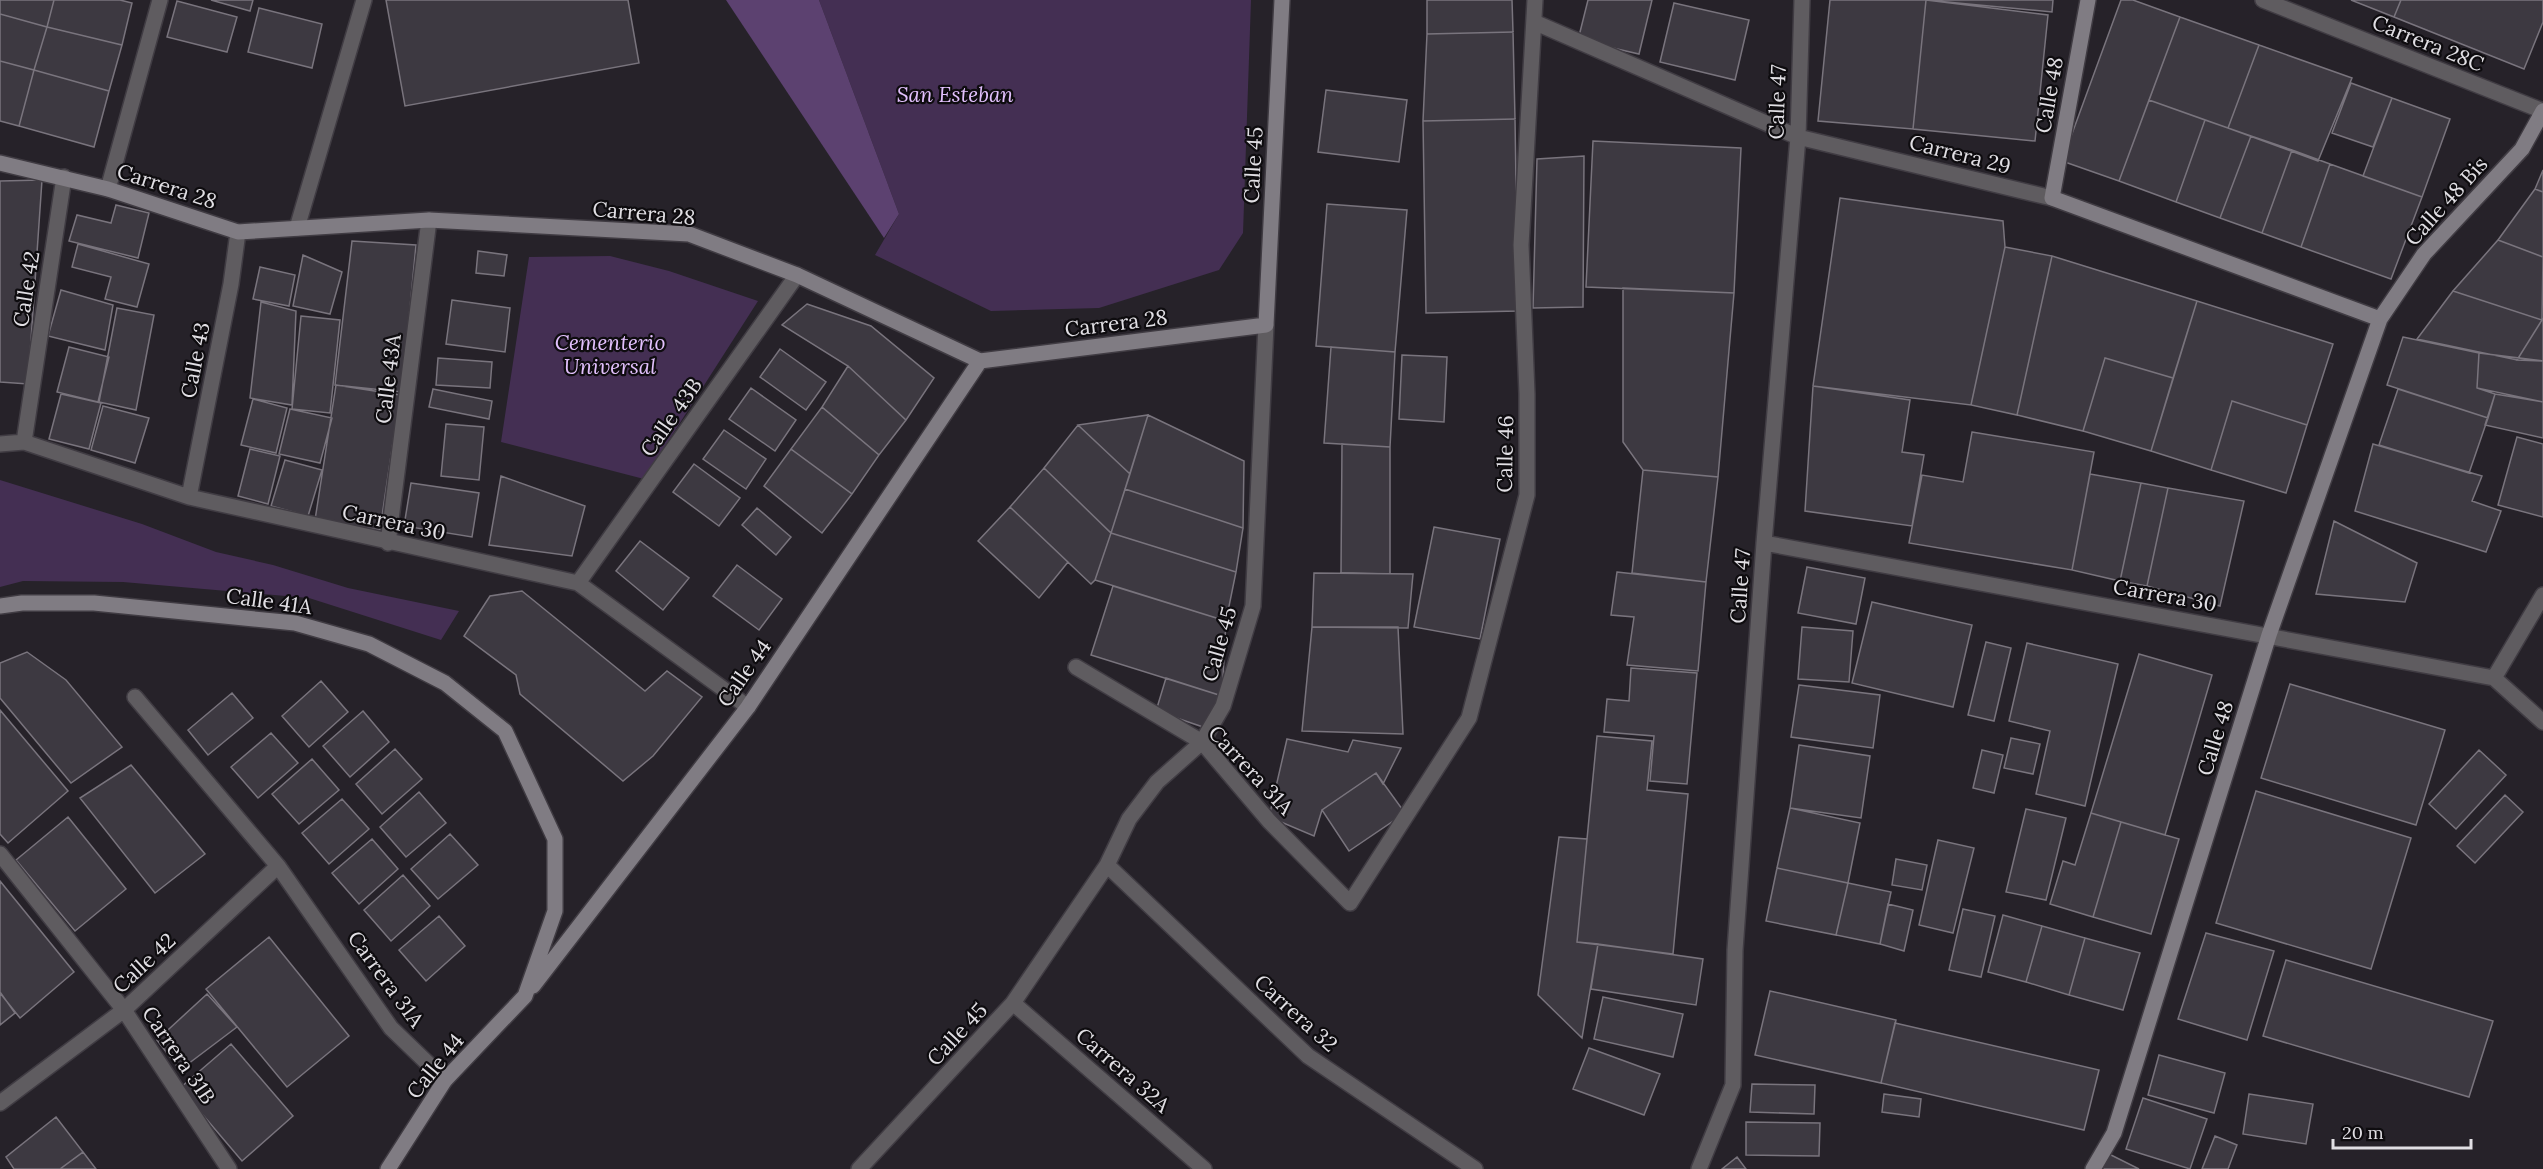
<svg xmlns="http://www.w3.org/2000/svg" width="2543" height="1169" font-family="Lora,serif">
<style>
.green{fill:#442f53}
.forest{fill:#5c4170}
.building{fill:#3d3941;stroke:#79747d;stroke-width:1.5}
.lines{fill:none;stroke-linecap:round;stroke-linejoin:round}
.street-casing{stroke:#403c43;stroke-width:18}
.secondary-casing{stroke:#403c43;stroke-width:18}
.street{stroke:#5f5c60;stroke-width:15}
.secondary{stroke:#807c83;stroke-width:15}
.labels{text-anchor:middle;dominant-baseline:central;stroke-width:4.5;stroke-linejoin:round;paint-order:stroke}
.street-label{font-size:21px;fill:#e1dfe4;stroke:#0e0c0f}
.park-label{font-size:21px;font-style:italic;fill:#e2c0fd;stroke:#0e0c0f}
</style>
<rect width="100%" height="100%" fill="#262229"/>
<path class="green" d="M 819,0 L 1251,0 L 1243,233 L 1219,270 L 1099,308 L 991,311 L 875,255 L 899,214 Z
M 610,256 L 669,271 L 758,301 L 644,479 L 501,442 L 529,257 Z
M 0,480 L 142,524 L 216,552 L 273,565 L 348,588 L 459,611 L 441,640 L 309,598 L 123,582 L 23,581 L 0,587 Z"/>
<path class="forest" d="M 726,0 L 819,0 L 899,214 L 884,238 Z"/>
<path class="building" d="M 0,0 L 54,0 L 47,27 L 0,14 Z
M 54,0 L 120,0 L 132,3 L 122,45 L 47,27 Z
M 211,0 L 253,0 L 250,11 Z
M 386,0 L 628,0 L 639,63 L 405,106 Z
M 1427,0 L 1512,0 L 1513,32 L 1427,34 Z
M 1588,0 L 1652,0 L 1639,54 L 1578,40 Z
M 1830,0 L 1926,0 L 1913,129 L 1818,121 Z
M 1926,0 L 2048,15 L 2035,141 L 1913,129 Z
M 1926,0 L 2053,0 L 2052,12 Z
M 2121,0 L 2133,0 L 2180,17 L 2119,181 L 2062,161 Z
M 2351,0 L 2401,0 L 2394,17 Z
M 2401,0 L 2543,0 L 2543,22 L 2524,69 L 2394,17 Z
M 177,1 L 237,17 L 227,52 L 167,37 Z
M 1674,3 L 1749,20 L 1735,80 L 1660,62 Z
M 259,8 L 322,24 L 312,68 L 248,52 Z
M 0,14 L 47,27 L 34,70 L 0,61 Z
M 2180,17 L 2259,45 L 2228,128 L 2149,100 Z
M 47,27 L 122,45 L 109,91 L 34,70 Z
M 1513,32 L 1515,119 L 1423,121 L 1427,34 Z
M 2259,45 L 2352,78 L 2318,161 L 2228,128 Z
M 0,61 L 34,70 L 19,126 L 0,121 Z
M 34,70 L 109,91 L 94,147 L 19,126 Z
M 2351,83 L 2392,98 L 2373,147 L 2332,133 Z
M 1326,90 L 1407,100 L 1399,162 L 1318,152 Z
M 2392,98 L 2450,119 L 2422,197 L 2363,176 Z
M 2149,100 L 2205,120 L 2176,202 L 2119,181 Z
M 1515,119 L 1518,311 L 1426,313 L 1423,121 Z
M 2205,120 L 2251,136 L 2220,218 L 2176,202 Z
M 2251,136 L 2292,150 L 2262,233 L 2220,218 Z
M 1593,141 L 1741,148 L 1734,293 L 1586,287 Z
M 2292,150 L 2330,164 L 2301,247 L 2262,233 Z
M 1584,156 L 1583,307 L 1533,308 L 1537,159 Z
M 2330,164 L 2422,197 L 2391,279 L 2301,247 Z
M 2543,170 L 2543,192 L 2535,189 Z
M 42,180 L 28,384 L 0,382 L 0,181 Z
M 2535,189 L 2543,192 L 2543,257 L 2498,240 Z
M 1840,198 L 2003,221 L 2005,247 L 1971,405 L 1813,386 Z
M 1327,204 L 1407,210 L 1395,352 L 1316,346 Z
M 116,205 L 149,213 L 138,258 L 69,241 L 77,215 L 111,223 Z
M 2498,240 L 2543,257 L 2542,320 L 2453,291 Z
M 352,241 L 416,245 L 402,392 L 335,385 Z
M 78,244 L 149,264 L 137,307 L 105,299 L 111,277 L 72,267 Z
M 2005,247 L 2052,256 L 2017,415 L 1971,405 Z
M 478,251 L 507,255 L 504,276 L 476,273 Z
M 303,255 L 342,272 L 330,314 L 293,306 Z
M 2052,256 L 2197,301 L 2173,378 L 2105,358 L 2083,431 L 2017,415 Z
M 260,267 L 295,275 L 289,306 L 253,299 Z
M 1623,288 L 1734,293 L 1718,477 L 1643,470 L 1623,442 Z
M 61,290 L 113,305 L 105,350 L 48,336 Z
M 2453,291 L 2542,320 L 2517,360 L 2417,339 Z
M 452,300 L 510,308 L 505,352 L 446,344 Z
M 2197,301 L 2333,344 L 2307,425 L 2232,401 L 2211,470 L 2151,451 Z
M 261,302 L 296,311 L 292,405 L 250,398 Z
M 807,304 L 871,326 L 934,378 L 906,420 L 848,366 L 782,325 Z
M 117,308 L 154,315 L 136,410 L 99,402 Z
M 301,316 L 340,320 L 330,413 L 292,409 Z
M 2543,318 L 2543,361 L 2517,360 L 2542,320 Z
M 2403,337 L 2479,353 L 2477,388 L 2495,394 L 2488,418 L 2387,385 Z
M 69,347 L 109,357 L 98,402 L 57,392 Z
M 1331,347 L 1395,352 L 1390,447 L 1324,443 Z
M 780,349 L 826,382 L 806,410 L 760,377 Z
M 2479,353 L 2543,361 L 2543,402 L 2477,388 Z
M 1402,355 L 1447,357 L 1444,422 L 1399,419 Z
M 438,358 L 492,362 L 490,388 L 436,385 Z
M 2105,358 L 2173,378 L 2151,451 L 2083,431 Z
M 848,366 L 906,420 L 879,455 L 822,407 Z
M 336,385 L 400,395 L 380,530 L 315,520 Z
M 1813,386 L 1910,400 L 1902,452 L 1924,455 L 1912,526 L 1805,511 Z
M 751,388 L 796,420 L 775,451 L 729,419 Z
M 433,389 L 492,401 L 489,419 L 429,407 Z
M 2398,389 L 2488,418 L 2469,473 L 2379,445 Z
M 61,394 L 101,403 L 89,449 L 49,439 Z
M 2495,394 L 2543,402 L 2543,438 L 2485,425 Z
M 253,399 L 287,408 L 276,453 L 241,445 Z
M 2232,401 L 2307,425 L 2286,493 L 2211,470 Z
M 103,406 L 149,418 L 135,463 L 91,450 Z
M 822,407 L 879,455 L 852,494 L 791,449 Z
M 290,409 L 332,418 L 320,463 L 279,454 Z
M 1148,415 L 1130,474 L 1078,425 Z
M 1148,415 L 1244,461 L 1243,528 L 1125,489 Z
M 446,424 L 484,427 L 479,480 L 441,476 Z
M 1078,425 L 1130,474 L 1111,533 L 1044,468 Z
M 724,430 L 766,459 L 746,489 L 703,459 Z
M 1972,432 L 2094,452 L 2072,570 L 1909,543 L 1922,475 L 1963,482 Z
M 2517,437 L 2543,444 L 2543,517 L 2498,505 Z
M 1342,444 L 1390,447 L 1390,574 L 1341,573 Z
M 2373,444 L 2482,476 L 2472,501 L 2501,511 L 2486,552 L 2355,511 Z
M 250,449 L 280,456 L 268,504 L 238,496 Z
M 791,449 L 852,494 L 822,533 L 764,486 Z
M 285,460 L 322,470 L 308,516 L 271,506 Z
M 694,464 L 740,498 L 719,526 L 673,492 Z
M 1044,468 L 1111,533 L 1095,580 L 1091,584 L 1010,507 Z
M 1643,470 L 1718,477 L 1706,582 L 1632,573 Z
M 2090,474 L 2141,483 L 2120,581 L 2072,570 Z
M 501,476 L 585,506 L 572,556 L 489,545 Z
M 411,483 L 479,493 L 472,537 L 404,526 Z
M 2141,483 L 2168,488 L 2147,586 L 2120,581 Z
M 2168,488 L 2244,501 L 2220,606 L 2147,586 Z
M 1125,489 L 1243,528 L 1236,572 L 1111,533 Z
M 1010,507 L 1068,562 L 1039,598 L 978,541 Z
M 757,508 L 791,537 L 776,555 L 742,525 Z
M 2334,521 L 2417,563 L 2405,602 L 2316,594 Z
M 1434,527 L 1500,539 L 1480,639 L 1414,627 Z
M 1111,533 L 1236,572 L 1226,621 L 1095,580 Z
M 640,541 L 689,578 L 663,610 L 616,571 Z
M 737,565 L 782,599 L 759,630 L 713,596 Z
M 1807,567 L 1865,578 L 1856,624 L 1798,613 Z
M 1617,572 L 1706,582 L 1698,671 L 1627,665 L 1634,617 L 1611,615 Z
M 1314,573 L 1413,574 L 1408,628 L 1312,627 Z
M 1113,586 L 1226,621 L 1222,696 L 1091,655 Z
M 522,591 L 645,691 L 667,671 L 702,697 L 653,756 L 623,781 L 520,694 L 516,675 L 464,636 L 490,596 Z
M 1872,602 L 1972,625 L 1953,707 L 1852,683 Z
M 1312,627 L 1398,627 L 1403,734 L 1302,731 Z
M 1802,627 L 1853,631 L 1849,682 L 1798,679 Z
M 1986,642 L 2011,648 L 1994,721 L 1968,715 Z
M 2027,643 L 2118,664 L 2085,806 L 2036,794 L 2050,731 L 2009,721 Z
M 27,652 L 66,680 L 122,747 L 71,783 L 0,698 L 0,663 Z
M 2139,654 L 2212,675 L 2165,835 L 2091,813 Z
M 1631,668 L 1697,673 L 1687,784 L 1650,781 L 1654,736 L 1604,732 L 1607,699 L 1629,701 Z
M 1166,678 L 1222,696 L 1206,728 L 1156,711 Z
M 321,681 L 348,712 L 309,747 L 282,716 Z
M 2290,684 L 2445,730 L 2416,825 L 2261,778 Z
M 1799,685 L 1880,695 L 1873,748 L 1791,737 Z
M 232,693 L 253,718 L 208,755 L 188,730 Z
M 0,710 L 68,791 L 8,843 L 0,834 Z
M 363,711 L 389,742 L 350,777 L 323,746 Z
M 271,733 L 298,763 L 258,798 L 231,767 Z
M 1597,736 L 1652,741 L 1647,790 L 1688,794 L 1673,954 L 1577,942 Z
M 2011,738 L 2040,744 L 2033,774 L 2004,768 Z
M 1287,739 L 1348,752 L 1353,740 L 1401,748 L 1383,784 L 1376,773 L 1322,810 L 1314,836 L 1269,817 Z
M 1799,745 L 1870,756 L 1861,818 L 1790,808 Z
M 395,749 L 422,779 L 382,814 L 356,784 Z
M 1982,750 L 2003,755 L 1994,793 L 1973,788 Z
M 2479,750 L 2506,775 L 2456,829 L 2429,804 Z
M 312,759 L 339,790 L 299,824 L 272,794 Z
M 131,765 L 205,854 L 155,893 L 80,798 Z
M 1376,773 L 1405,813 L 1349,851 L 1322,810 Z
M 2256,791 L 2411,838 L 2371,969 L 2216,923 Z
M 419,792 L 446,823 L 406,857 L 380,827 Z
M 2505,795 L 2523,812 L 2475,863 L 2457,846 Z
M 342,799 L 369,829 L 329,864 L 302,833 Z
M 1790,808 L 1860,823 L 1848,883 L 1777,868 Z
M 2026,809 L 2066,818 L 2046,900 L 2006,892 Z
M 2091,813 L 2121,822 L 2093,917 L 2050,904 L 2063,861 L 2075,865 Z
M 68,817 L 126,889 L 75,931 L 16,860 Z
M 2121,822 L 2179,839 L 2151,934 L 2093,917 Z
M 450,834 L 478,865 L 438,899 L 411,869 Z
M 1559,837 L 1587,839 L 1577,942 L 1598,944 L 1582,1038 L 1538,995 Z
M 372,839 L 398,869 L 359,904 L 332,873 Z
M 1938,840 L 1974,848 L 1953,933 L 1919,925 Z
M 1896,859 L 1927,865 L 1922,890 L 1892,885 Z
M 1777,868 L 1848,883 L 1836,935 L 1766,921 Z
M 403,875 L 430,906 L 391,941 L 364,910 Z
M 0,881 L 74,972 L 20,1018 L 0,993 Z
M 1848,883 L 1891,892 L 1880,944 L 1836,935 Z
M 1888,904 L 1913,910 L 1904,951 L 1880,944 Z
M 1963,909 L 1995,916 L 1981,977 L 1949,970 Z
M 2003,915 L 2042,926 L 2026,982 L 1988,972 Z
M 439,916 L 465,946 L 426,981 L 399,950 Z
M 2042,926 L 2085,938 L 2069,995 L 2026,982 Z
M 2206,933 L 2274,951 L 2247,1040 L 2178,1019 Z
M 269,937 L 349,1036 L 287,1087 L 206,989 Z
M 2085,938 L 2140,953 L 2123,1010 L 2069,995 Z
M 1598,944 L 1703,959 L 1696,1005 L 1591,989 Z
M 2286,960 L 2493,1021 L 2469,1097 L 2263,1036 Z
M 1770,991 L 1896,1020 L 1881,1083 L 1755,1055 Z
M 0,992 L 15,1013 L 0,1025 Z
M 207,994 L 237,1027 L 180,1070 L 157,1040 Z
M 1603,997 L 1683,1014 L 1673,1057 L 1594,1039 Z
M 1895,1023 L 2099,1070 L 2084,1130 L 1881,1083 Z
M 231,1044 L 293,1116 L 242,1161 L 180,1088 Z
M 1589,1048 L 1660,1074 L 1644,1115 L 1573,1089 Z
M 2159,1055 L 2225,1073 L 2214,1113 L 2148,1095 Z
M 1752,1084 L 1815,1085 L 1814,1114 L 1750,1112 Z
M 1884,1094 L 1921,1099 L 1919,1117 L 1882,1112 Z
M 2249,1094 L 2313,1104 L 2306,1144 L 2243,1134 Z
M 2143,1098 L 2207,1119 L 2190,1169 L 2126,1149 Z
M 56,1117 L 83,1152 L 60,1169 L 14,1169 L 6,1157 Z
M 1746,1122 L 1820,1123 L 1819,1156 L 1746,1155 Z
M 2215,1136 L 2237,1145 L 2228,1169 L 2202,1169 Z
M 83,1152 L 96,1169 L 60,1169 Z
M 2109,1154 L 2139,1169 L 2101,1169 Z
M 1737,1157 L 1746,1169 L 1722,1169 Z"/>
<g class="lines">
<g class="street-casing">
<path id="street" d="M 2263,0 L 2543,111
M 1534,22 L 1798,137 L 2052,198
M 108,189 L 160,0
M 297,228 L 364,0
M 24,442 L 64,177
M 0,444 L 24,442 L 189,497 L 578,583 L 748,707
M 189,497 L 231,284 L 238,232
M 388,543 L 429,220
M 1764,543 L 2494,678 L 2543,722
M 578,583 L 797,275
M 1076,667 L 1202,742 L 1269,821 L 1350,903 L 1469,718 L 1527,495 L 1527,394 L 1521,245 L 1535,0
M 2494,678 L 2543,595
M 135,697 L 278,866
M 0,854 L 124,1010 L 229,1169
M 1107,865 L 1308,1056 L 1475,1169
M 1013,1003 L 1204,1169
M 0,1103 L 124,1010 L 278,866 L 391,1028 L 445,1080
M 859,1169 L 1013,1003 L 1107,865 L 1129,819 L 1157,782 L 1202,742 L 1223,706 L 1253,606 L 1266,325
M 1699,1169 L 1733,1085 L 1735,950 L 1764,543 L 1798,137 L 1802,0"/>
</g>
<g class="secondary-casing">
<path id="secondary" d="M 2088,0 L 2052,198 L 2380,319
M 0,163 L 108,189 L 238,232 L 429,220 L 689,234 L 797,275 L 980,361 L 1266,325 L 1282,0
M 0,606 L 22,603 L 94,603 L 295,623 L 369,644 L 445,683 L 505,731 L 555,839 L 555,911 L 525,996 L 445,1080 L 388,1169
M 533,986 L 748,707 L 980,361
M 2093,1169 L 2114,1133 L 2269,635 L 2380,319 L 2424,254 L 2522,149 L 2543,111"/>
</g>
<use href="#street" class="street"/>
<use href="#secondary" class="secondary"/>
</g>
<g class="labels">
<g class="street-label">
<text transform="translate(2428 43) rotate(22)">Carrera 28C</text>
<text transform="translate(2049 95) rotate(-80)">Calle 48</text>
<text transform="translate(1777 102) rotate(-88)">Calle 47</text>
<text transform="translate(1960 154) rotate(14)">Carrera 29</text>
<text transform="translate(1253 165) rotate(-87)">Calle 45</text>
<text transform="translate(167 186) rotate(18)">Carrera 28</text>
<text transform="translate(2446 201) rotate(-48)">Calle 48 Bis</text>
<text transform="translate(644 213) rotate(5)">Carrera 28</text>
<text transform="translate(26 289) rotate(-81)">Calle 42</text>
<text transform="translate(1116 323) rotate(-7)">Carrera 28</text>
<text transform="translate(195 360) rotate(-79)">Calle 43</text>
<text transform="translate(388 379) rotate(-83)">Calle 43A</text>
<text transform="translate(671 417) rotate(-55)">Calle 43B</text>
<text transform="translate(1505 454) rotate(-89)">Calle 46</text>
<text transform="translate(394 522) rotate(12)">Carrera 30</text>
<text transform="translate(1740 586) rotate(-86)">Calle 47</text>
<text transform="translate(2165 595) rotate(10)">Carrera 30</text>
<text transform="translate(269 601) rotate(8)">Calle 41A</text>
<text transform="translate(1219 644) rotate(-74)">Calle 45</text>
<text transform="translate(744 673) rotate(-55)">Calle 44</text>
<text transform="translate(2215 738) rotate(-73)">Calle 48</text>
<text transform="translate(1251 770) rotate(47)">Carrera 31A</text>
<text transform="translate(144 963) rotate(-43)">Calle 42</text>
<text transform="translate(386 979) rotate(54)">Carrera 31A</text>
<text transform="translate(1296 1013) rotate(42)">Carrera 32</text>
<text transform="translate(957 1034) rotate(-47)">Calle 45</text>
<text transform="translate(179 1055) rotate(56)">Carrera 31B</text>
<text transform="translate(435 1066) rotate(-51)">Calle 44</text>
<text transform="translate(1123 1070) rotate(41)">Carrera 32A</text>
</g>
<g class="park-label">
<text x="955" y="94">San Esteban</text>
<text x="610" y="342">Cementerio<tspan x="610" dy="24">Universal</tspan></text>
</g>
</g>
<path d="M2333 1139v9h138v-9" fill="none" stroke="#e1dfe4" stroke-width="3"/>
<text x="2342" y="1139" font-size="18" fill="#e1dfe4" stroke="#0e0c0f" stroke-width="4.5" paint-order="stroke">20 m</text>
</svg>
